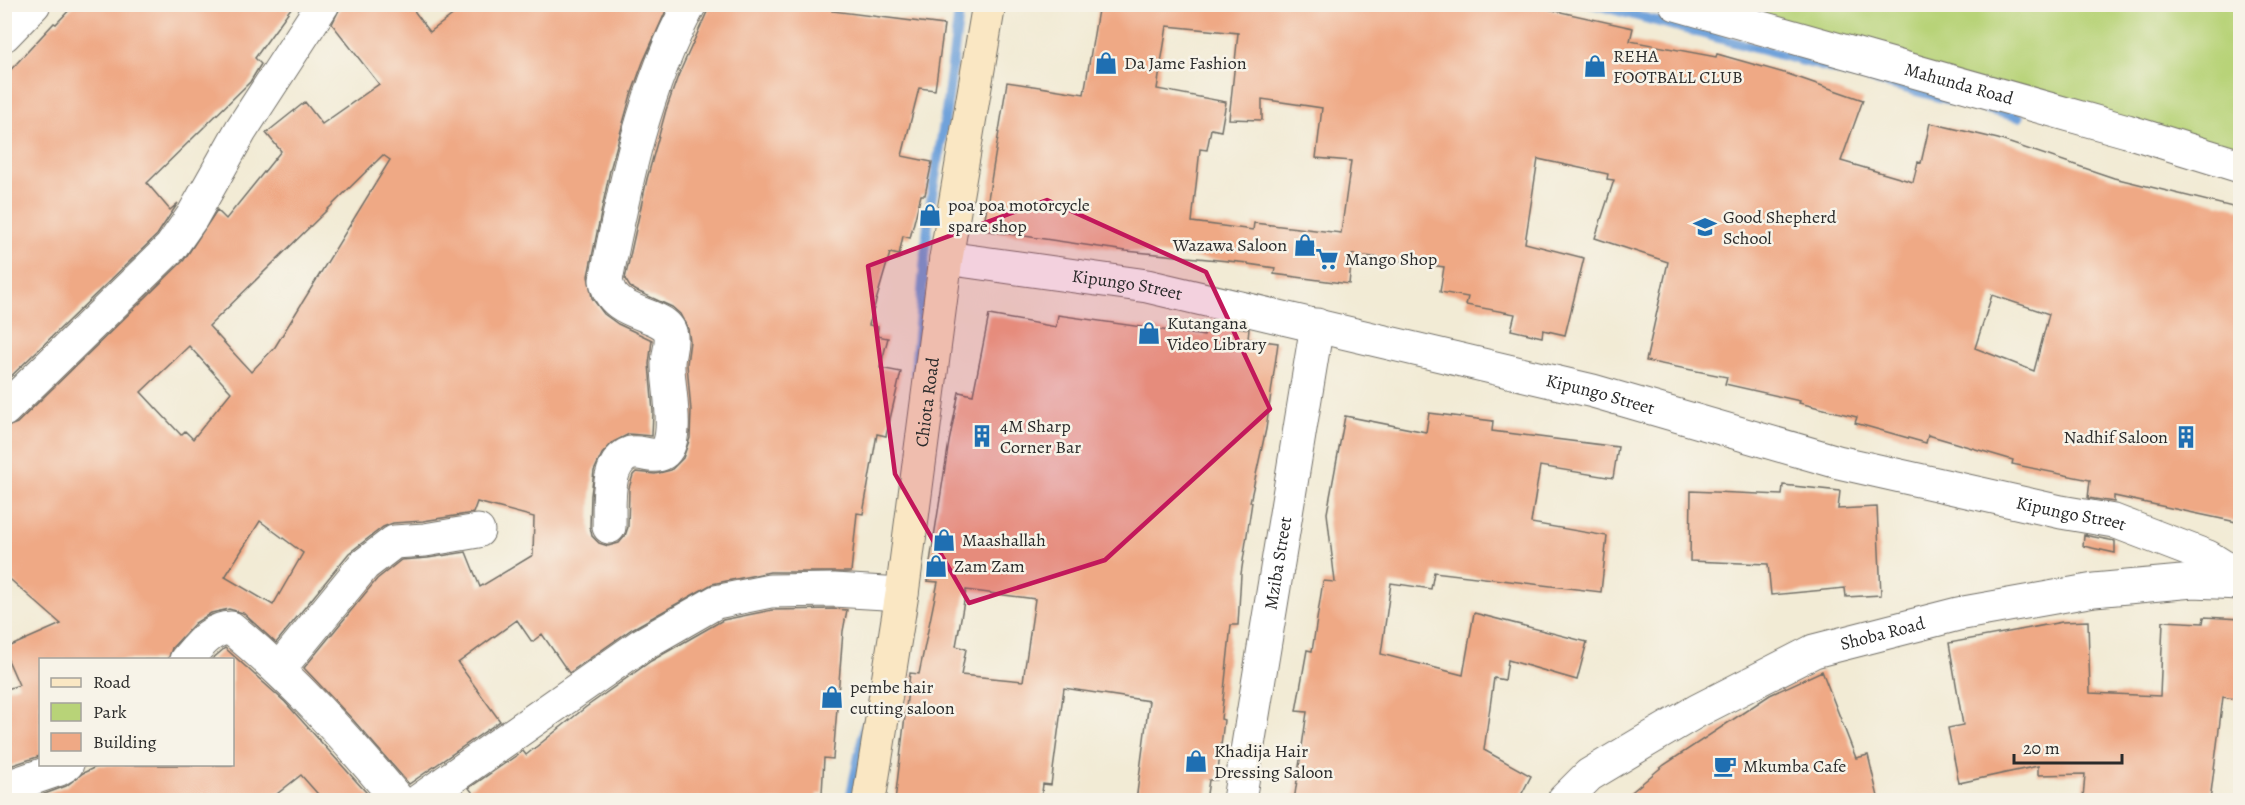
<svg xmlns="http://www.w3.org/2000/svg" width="2245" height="805" font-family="Alegreya,serif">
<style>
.green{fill:#b8d378;stroke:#727f52;stroke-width:1.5}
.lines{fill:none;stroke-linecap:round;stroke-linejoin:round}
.stream{stroke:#6fa2da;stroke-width:10}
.building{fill:#efa985;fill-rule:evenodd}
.street-casing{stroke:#716e66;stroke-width:35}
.secondary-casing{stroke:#716e66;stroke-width:35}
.street{stroke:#fff;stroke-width:33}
.secondary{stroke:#fae7c3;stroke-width:33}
.marked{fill:#c2185b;fill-opacity:0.2;stroke:#c2185b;stroke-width:4.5;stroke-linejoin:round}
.labels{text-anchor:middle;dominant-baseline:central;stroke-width:5;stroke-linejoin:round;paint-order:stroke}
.poi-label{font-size:18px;fill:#2b2b2b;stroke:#f7f3e8;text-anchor:start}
.street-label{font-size:18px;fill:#2b2b2b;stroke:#f7f3e8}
</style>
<rect width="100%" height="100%" fill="#f7f3e8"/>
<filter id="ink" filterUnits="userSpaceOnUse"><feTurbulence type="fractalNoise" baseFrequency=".0167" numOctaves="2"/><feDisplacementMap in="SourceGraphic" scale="12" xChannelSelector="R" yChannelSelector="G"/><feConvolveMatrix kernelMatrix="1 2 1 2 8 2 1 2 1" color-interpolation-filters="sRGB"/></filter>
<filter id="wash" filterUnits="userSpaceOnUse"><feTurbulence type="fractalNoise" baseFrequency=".008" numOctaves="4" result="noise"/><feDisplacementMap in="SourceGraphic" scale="24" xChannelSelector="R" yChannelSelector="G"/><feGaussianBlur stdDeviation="1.35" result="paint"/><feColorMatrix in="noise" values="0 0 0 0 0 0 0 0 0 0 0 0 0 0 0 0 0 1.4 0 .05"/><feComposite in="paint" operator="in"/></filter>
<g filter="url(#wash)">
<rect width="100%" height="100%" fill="#f2ebd5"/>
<path class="green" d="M 1649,5 L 2240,5 L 2240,162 Z"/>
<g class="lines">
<path class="stream" d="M 1593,4 C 1735,42 1876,82 2019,117
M 915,372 L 929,213 L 946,112 L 960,4
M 850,800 L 865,727"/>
</g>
<g id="blocks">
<path class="building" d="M 75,4 L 294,4 L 255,58 L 261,64 L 250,82 L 147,183 L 170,210 L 178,203 L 157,235 L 4,383 L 4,77 L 54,23 L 56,24 Z
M 342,4 L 409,4 L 430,32 L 467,4 L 669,4 L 643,62 L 630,98 L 610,170 L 588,276 L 592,298 L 604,314 L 618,324 L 652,340 L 649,364 L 653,412 L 652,436 L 629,434 L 613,442 L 602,454 L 594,471 L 591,495 L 590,527 L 592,536 L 599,543 L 608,546 L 619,543 L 625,536 L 628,527 L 629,488 L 633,475 L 636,472 L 655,474 L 671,470 L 683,458 L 690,438 L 691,411 L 687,364 L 690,341 L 688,329 L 680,314 L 672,307 L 637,291 L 630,287 L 625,279 L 647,179 L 666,110 L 678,76 L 707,12 L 708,4 L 835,4 L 832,11 L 944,25 L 935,90 L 919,88 L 902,156 L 932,162 L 925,195 L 921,195 L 910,238 L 903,236 L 899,255 L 890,253 L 869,325 L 878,327 L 877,336 L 888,338 L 880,368 L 901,372 L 886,436 L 877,434 L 863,514 L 857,513 L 851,572 L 770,572 L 712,584 L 632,629 L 569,673 L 542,634 L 532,642 L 517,620 L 458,663 L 500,721 L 409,784 L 353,720 L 304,668 L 377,579 L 401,560 L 428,558 L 466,552 L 480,587 L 533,555 L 534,517 L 477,502 L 473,513 L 423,521 L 393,523 L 383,527 L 349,553 L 276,643 L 243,613 L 229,609 L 211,613 L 195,623 L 172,648 L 168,660 L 40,660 L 40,756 L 4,768 L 4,690 L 19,685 L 8,660 L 4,660 L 4,649 L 61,624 L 4,574 L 4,428 L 17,423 L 184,260 L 217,210 L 226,219 L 281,151 L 266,133 L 305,102 L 322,124 L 379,84 L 332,24 ZM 383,155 L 390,160 L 275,347 L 251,372 L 209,326 ZM 189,346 L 231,392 L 193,439 L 185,431 L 181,435 L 141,392 ZM 260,521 L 303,553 L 273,605 L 225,577 Z
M 1099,4 L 1548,4 L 1547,9 L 1633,28 L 1630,41 L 1716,57 L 1717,54 L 1788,74 L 1863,100 L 1841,161 L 1913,182 L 1918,162 L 1921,163 L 1930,123 L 1998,139 L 2114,178 L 2241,209 L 2241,523 L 2114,496 L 2114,502 L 2088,498 L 2090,480 L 2012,464 L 2013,460 L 1928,435 L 1926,443 L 1855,423 L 1857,417 L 1799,403 L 1800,401 L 1725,384 L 1727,377 L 1646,361 L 1668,262 L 1595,238 L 1614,180 L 1607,179 L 1608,174 L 1538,159 L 1525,243 L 1584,258 L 1565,335 L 1543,330 L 1542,337 L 1511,330 L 1515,314 L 1466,305 L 1468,297 L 1440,292 L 1444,267 L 1352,254 L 1349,284 L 1274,274 L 1275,268 L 1248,264 L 1248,263 L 1126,251 L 983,230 L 1007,82 L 1084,94 ZM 1167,26 L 1238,33 L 1229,119 L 1262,120 L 1262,99 L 1322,108 L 1316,158 L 1351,161 L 1341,233 L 1254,223 L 1253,230 L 1192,222 L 1200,149 L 1207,150 L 1211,129 L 1221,131 L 1226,102 L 1157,89 ZM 1992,295 L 2049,314 L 2034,371 L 1975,348 Z
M 989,315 L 1056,327 L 1058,315 L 1204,336 L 1206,322 L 1249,329 L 1248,339 L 1278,343 L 1266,429 L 1250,502 L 1252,502 L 1241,574 L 1238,625 L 1231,625 L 1221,719 L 1224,720 L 1217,780 L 1209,780 L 1206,801 L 1136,801 L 1149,701 L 1064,688 L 1051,785 L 1043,784 L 1041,801 L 895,801 L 910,673 L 919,674 L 938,582 L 927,581 L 949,442 L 959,392 L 973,395 ZM 966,590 L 1035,599 L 1023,681 L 961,675 L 966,649 L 956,646 Z
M 1429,413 L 1493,421 L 1492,431 L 1618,447 L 1613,478 L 1540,466 L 1531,523 L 1607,536 L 1601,592 L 1434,572 L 1431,589 L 1391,583 L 1381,654 L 1463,675 L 1474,613 L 1587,642 L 1577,680 L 1508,660 L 1505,680 L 1494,678 L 1484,750 L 1531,776 L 1518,801 L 1294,801 L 1307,712 L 1296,711 L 1307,650 L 1312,651 L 1323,581 L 1335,582 L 1327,513 L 1345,416 L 1426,432 Z
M 1783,485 L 1840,491 L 1838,509 L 1877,507 L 1881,595 L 1846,597 L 1845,588 L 1771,595 L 1768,564 L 1690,561 L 1691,491 L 1782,495 Z
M 2084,535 L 2115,541 L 2115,553 L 2083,546 Z
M 834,609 L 847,610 L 843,631 L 833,759 L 824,758 L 822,794 L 817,794 L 816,801 L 479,801 L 469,788 L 523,751 L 526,755 L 586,707 L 651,661 L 723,620 L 772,610 Z
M 2204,617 L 2241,619 L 2241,700 L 2223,697 L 2210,801 L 2096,801 L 2096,799 L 2083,798 L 2085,774 L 2038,775 L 2038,766 L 1959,783 L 1948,728 L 1963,725 L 1949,643 L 2062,622 L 2088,621 L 2090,693 L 2160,696 L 2163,621 L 2203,623 Z
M 225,648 L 285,702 L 374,801 L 324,801 L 301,775 L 268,801 L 26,801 L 66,786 L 83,773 L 100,765 L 232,765 L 232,660 L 211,660 Z
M 1822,671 L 1856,758 L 1868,755 L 1879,801 L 1621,801 L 1664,765 L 1770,695 Z"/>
</g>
</g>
<g filter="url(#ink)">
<use href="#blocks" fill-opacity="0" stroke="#716e66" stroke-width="1.5"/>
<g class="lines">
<g class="street-casing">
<g id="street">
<path id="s1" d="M 1676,4 L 2127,131 L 2240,166"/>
<path d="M 4,35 L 34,4"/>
<path id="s2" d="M 946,258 L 1147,286 L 1593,391 L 1838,462 L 2061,512 L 2114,521 L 2208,557 L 2240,577"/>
<path d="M 4,410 L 171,247 L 192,217 L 241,130 L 323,4"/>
<path d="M 609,527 C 610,506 604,462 631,453 C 641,451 654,459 663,453 C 681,441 667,383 668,364 C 668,355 672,346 671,336 C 668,310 611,319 606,280 C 624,189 644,87 690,4"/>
<path d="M 186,660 C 199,645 211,628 231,628 C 294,680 346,738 398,800"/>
<path d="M 279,669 L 364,565 L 394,542 L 425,540 L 478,531"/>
<path d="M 4,788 L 57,770 L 67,764"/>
<path d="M 420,800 L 641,645 L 716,602 L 770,591 L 834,590 L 902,594"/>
<path id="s3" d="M 1239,800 L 1317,325"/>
<path id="s4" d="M 1564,800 L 1589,775 L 1651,738 L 1697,711 L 1814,651 L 1958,614 L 2094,590 L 2193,581 L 2240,583"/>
</g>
</g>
<g class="secondary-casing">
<g id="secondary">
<path id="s5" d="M 869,800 L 902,594 L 946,258 L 989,4"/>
</g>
</g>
<use href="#street" class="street"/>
<use href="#secondary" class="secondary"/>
</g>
</g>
<path class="marked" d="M 1047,200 L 1206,272 L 1270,409 L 1105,560 L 969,603 L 895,474 L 868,266 Z"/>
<defs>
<g id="shop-bare" transform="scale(1.8)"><path d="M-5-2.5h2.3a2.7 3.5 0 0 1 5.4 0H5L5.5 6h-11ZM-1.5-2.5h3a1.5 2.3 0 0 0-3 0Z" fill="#1f6fb2" stroke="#f7f3e8" stroke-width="2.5" paint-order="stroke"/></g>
<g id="school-bare" transform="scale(1.8)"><path d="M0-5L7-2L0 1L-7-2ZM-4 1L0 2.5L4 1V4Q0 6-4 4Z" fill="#1f6fb2" stroke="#f7f3e8" stroke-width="2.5" paint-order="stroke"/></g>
<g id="supermarket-bare" transform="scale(1.8)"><path d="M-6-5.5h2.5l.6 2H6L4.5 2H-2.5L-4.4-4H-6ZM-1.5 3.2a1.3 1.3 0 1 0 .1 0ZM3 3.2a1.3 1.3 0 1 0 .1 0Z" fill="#1f6fb2" stroke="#f7f3e8" stroke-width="2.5" paint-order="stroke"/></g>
<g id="building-bare" transform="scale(1.8)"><path d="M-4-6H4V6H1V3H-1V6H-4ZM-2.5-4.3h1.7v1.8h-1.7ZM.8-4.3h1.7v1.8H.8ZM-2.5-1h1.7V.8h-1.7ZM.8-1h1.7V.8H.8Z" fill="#1f6fb2" stroke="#f7f3e8" stroke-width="2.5" paint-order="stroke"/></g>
<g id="cafe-bare" transform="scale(1.8)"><path d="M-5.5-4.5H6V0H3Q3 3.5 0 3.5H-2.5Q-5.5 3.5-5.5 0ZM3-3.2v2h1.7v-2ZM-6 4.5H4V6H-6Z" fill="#1f6fb2" stroke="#f7f3e8" stroke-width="2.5" paint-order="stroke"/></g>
</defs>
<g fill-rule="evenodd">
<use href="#shop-bare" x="1106" y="63"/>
<use href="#shop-bare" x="1595" y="66"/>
<use href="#shop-bare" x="930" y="215"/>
<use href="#school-bare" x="1705" y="227"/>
<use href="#shop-bare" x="1305" y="245"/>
<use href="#supermarket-bare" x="1327" y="259"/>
<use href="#shop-bare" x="1149" y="333"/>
<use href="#building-bare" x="982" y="436"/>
<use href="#building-bare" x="2186" y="437"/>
<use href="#shop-bare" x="944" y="540"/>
<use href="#shop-bare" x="936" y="566"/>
<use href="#shop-bare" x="832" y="697"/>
<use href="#shop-bare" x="1196" y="761"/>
<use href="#cafe-bare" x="1725" y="766"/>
</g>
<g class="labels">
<g class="poi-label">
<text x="1613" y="56">REHA<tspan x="1613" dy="21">FOOTBALL CLUB</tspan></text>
<text x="1124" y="63">Da Jame Fashion</text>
<text x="948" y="205">poa poa motorcycle<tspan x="948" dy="21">spare shop</tspan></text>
<text x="1723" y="217">Good Shepherd<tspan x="1723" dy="21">School</tspan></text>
<text x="1287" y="245" text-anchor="end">Wazawa Saloon</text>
<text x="1345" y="259">Mango Shop</text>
<text x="1167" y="323">Kutangana<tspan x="1167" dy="21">Video Library</tspan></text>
<text x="1000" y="426">4M Sharp<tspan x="1000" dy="21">Corner Bar</tspan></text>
<text x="2168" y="437" text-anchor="end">Nadhif Saloon</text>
<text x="962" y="540">Maashallah</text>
<text x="954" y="566">Zam Zam</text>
<text x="850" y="687">pembe hair<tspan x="850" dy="21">cutting saloon</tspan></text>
<text x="1214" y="751">Khadija Hair<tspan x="1214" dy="21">Dressing Saloon</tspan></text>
<text x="1743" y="766">Mkumba Cafe</text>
</g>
<g class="street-label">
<text stroke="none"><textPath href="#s1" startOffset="294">Mahunda Road</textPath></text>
<text stroke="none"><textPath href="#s2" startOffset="183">Kipungo Street</textPath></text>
<text stroke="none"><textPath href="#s2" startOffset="669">Kipungo Street</textPath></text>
<text stroke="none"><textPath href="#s5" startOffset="402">Chiota Road</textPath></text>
<text stroke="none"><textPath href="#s2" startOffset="1155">Kipungo Street</textPath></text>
<text stroke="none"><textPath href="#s3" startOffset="240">Mziba Street</textPath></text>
<text stroke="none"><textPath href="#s4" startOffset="363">Shoba Road</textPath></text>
</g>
</g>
<rect width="2245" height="805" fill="none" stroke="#f7f3e8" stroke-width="24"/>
<rect x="39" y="658" width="195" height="108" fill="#f7f3e8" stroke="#a5a39c" stroke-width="1.5"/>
<rect x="51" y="678" width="30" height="9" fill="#fae7c3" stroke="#a5a39c" stroke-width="1.5"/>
<text x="93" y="688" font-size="18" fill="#2b2b2b">Road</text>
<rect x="51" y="703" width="30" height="18" fill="#b8d378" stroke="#a5a39c" stroke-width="1.5"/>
<text x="93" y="718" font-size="18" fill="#2b2b2b">Park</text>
<rect x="51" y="733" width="30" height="18" fill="#efa985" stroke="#a5a39c" stroke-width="1.5"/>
<text x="93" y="748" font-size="18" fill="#2b2b2b">Building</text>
<path d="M2014 754v9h108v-9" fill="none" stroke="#2b2b2b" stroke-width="3"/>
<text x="2023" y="754" font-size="18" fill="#2b2b2b" stroke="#f7f3e8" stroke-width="4.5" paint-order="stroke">20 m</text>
</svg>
